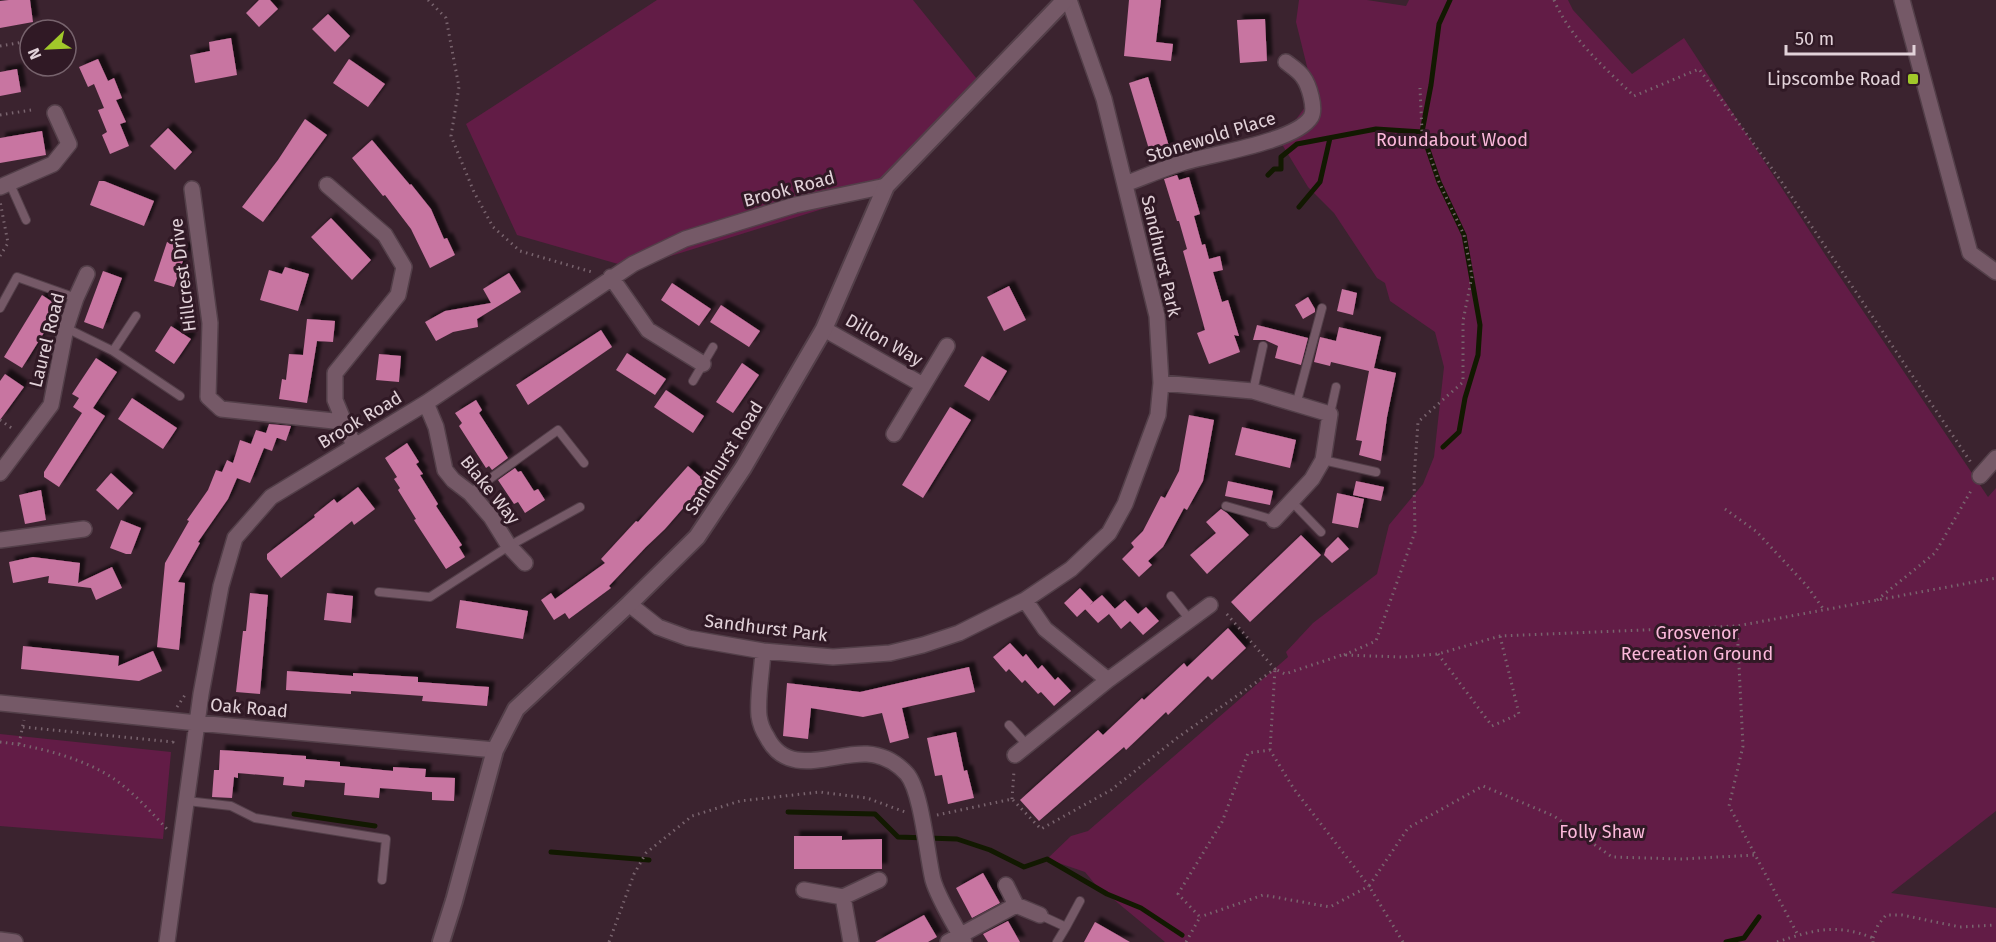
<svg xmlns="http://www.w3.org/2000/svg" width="1996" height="942" font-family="'Fira Sans',sans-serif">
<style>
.green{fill:#621c46}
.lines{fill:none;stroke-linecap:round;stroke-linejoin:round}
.stream{stroke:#121901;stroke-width:5}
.building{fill:#c874a1;filter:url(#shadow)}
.service-casing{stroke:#533f49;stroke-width:10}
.minor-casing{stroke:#533f49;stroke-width:18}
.tertiary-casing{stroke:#533f49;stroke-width:20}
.path{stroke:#79646e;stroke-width:3;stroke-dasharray:1.5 4.5;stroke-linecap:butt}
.service{stroke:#755967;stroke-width:8}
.minor{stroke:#755967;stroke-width:15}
.tertiary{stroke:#755967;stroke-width:16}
.poi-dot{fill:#a1c92a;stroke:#301925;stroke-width:2}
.labels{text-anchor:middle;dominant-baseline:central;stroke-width:6;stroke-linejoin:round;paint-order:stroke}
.poi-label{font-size:18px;fill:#e2d2d9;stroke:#301925;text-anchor:end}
.street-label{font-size:18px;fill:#e2d2d9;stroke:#301925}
.park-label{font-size:18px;fill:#fbb8da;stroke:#301925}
</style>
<defs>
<filter id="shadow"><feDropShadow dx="5.5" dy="-5.5" stdDeviation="1.5" flood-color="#0009"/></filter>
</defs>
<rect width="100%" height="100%" fill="#3b232f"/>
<path class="green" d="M 657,0 L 913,0 L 977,79 L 874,193 L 632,268 L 517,235 L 466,124 Z
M 1299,0 L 1367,0 L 1406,6 L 1409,0 L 1568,0 L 1573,10 L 1632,74 L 1684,38 L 1826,256 L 1988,497 L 1996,488 L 1996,811 L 1891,893 L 1996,908 L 1996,942 L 1165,942 L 1095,884 L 1085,872 L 1047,859 L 1071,836 L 1088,831 L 1288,657 L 1286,652 L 1313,623 L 1377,574 L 1389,525 L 1423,484 L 1434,457 L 1444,367 L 1435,332 L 1390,301 L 1385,283 L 1377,278 L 1334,213 L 1308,187 L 1280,141 L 1314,95 L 1296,22 Z
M 0,734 L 171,752 L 163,839 L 0,826 Z"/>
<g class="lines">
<path class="stream" d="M 1268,175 L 1274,169 L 1281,169 L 1281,157 L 1297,144 L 1376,129 L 1422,132
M 1299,207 L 1320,182 L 1330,138
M 1443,447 L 1459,432 L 1465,398 L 1478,355 L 1480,325 L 1464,235 L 1439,182 L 1422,132 L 1431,85 L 1439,24 L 1450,0
M 788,812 L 875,814 L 898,837 L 957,839 L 990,850 L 1024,867 L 1047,859 L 1107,894 L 1141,908 L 1182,935
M 294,814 L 375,826
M 551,852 L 649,860
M 1726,942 L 1744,938 L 1759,917"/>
</g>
<path class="building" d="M 9,0 L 30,0 L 33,22 L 0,28 L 0,1 Z
M 259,0 L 270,0 L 278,9 L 259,27 L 246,13 Z
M 1129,0 L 1161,0 L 1156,42 L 1173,44 L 1171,61 L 1124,56 Z
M 328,14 L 350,36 L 335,52 L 312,29 Z
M 1265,19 L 1267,61 L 1240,63 L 1237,20 Z
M 231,38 L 237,75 L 195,83 L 190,55 L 210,51 L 209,42 Z
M 98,59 L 108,81 L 114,78 L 122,98 L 116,100 L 126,122 L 120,124 L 129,146 L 110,154 L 102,135 L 107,132 L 98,110 L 104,108 L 94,84 L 88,87 L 79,67 Z
M 349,59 L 385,84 L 368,107 L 333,83 Z
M 17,69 L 21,92 L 0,96 L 0,72 Z
M 1148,77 L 1172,156 L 1159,161 L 1157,154 L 1151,156 L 1129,83 Z
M 305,119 L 327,135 L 263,222 L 242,207 L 278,160 Z
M 168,128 L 192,152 L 175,170 L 150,146 Z
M 42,131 L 46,155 L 0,163 L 0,138 Z
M 372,140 L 410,185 L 411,184 L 431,209 L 444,239 L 447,238 L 455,255 L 430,268 L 411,229 L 385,195 L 383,196 L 352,158 Z
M 1177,175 L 1179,180 L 1189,177 L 1200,214 L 1194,216 L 1202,245 L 1205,244 L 1209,259 L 1220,256 L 1223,270 L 1213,272 L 1222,302 L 1228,300 L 1239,336 L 1234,335 L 1240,352 L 1209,364 L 1197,333 L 1205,330 L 1183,251 L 1187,249 L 1179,221 L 1177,221 L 1164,179 Z
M 99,181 L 104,181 L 154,201 L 144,226 L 90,205 Z
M 331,218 L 371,260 L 352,280 L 311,237 Z
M 167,242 L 187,249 L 174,287 L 154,281 Z
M 285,267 L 309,274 L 298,311 L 260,300 L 269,270 L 282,274 Z
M 103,271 L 122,278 L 103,329 L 84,322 Z
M 509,273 L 521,292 L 477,319 L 478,327 L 453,332 L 436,341 L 425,322 L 445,311 L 491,303 L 483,289 Z
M 672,283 L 711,309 L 699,326 L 661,300 Z
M 1009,286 L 1026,320 L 1004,331 L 987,297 Z
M 1342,289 L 1357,293 L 1353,315 L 1337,311 Z
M 42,295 L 60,307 L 22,368 L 4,357 Z
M 1308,297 L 1315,309 L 1315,312 L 1303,319 L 1295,305 Z
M 721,305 L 760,331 L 749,347 L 710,322 Z
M 307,319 L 335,321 L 333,342 L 317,341 L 307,403 L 279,399 L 282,379 L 286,380 L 289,354 L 303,355 Z
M 1257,325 L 1308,338 L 1301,365 L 1275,358 L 1278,346 L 1265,340 L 1253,340 Z
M 171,326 L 191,339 L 174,364 L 155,351 Z
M 1339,327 L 1381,337 L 1374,368 L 1396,373 L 1387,417 L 1381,461 L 1359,455 L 1362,441 L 1356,440 L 1369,371 L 1331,362 L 1330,366 L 1314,362 L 1320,337 L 1336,341 Z
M 601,330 L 612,347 L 528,405 L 516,385 Z
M 627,353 L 666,379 L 655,395 L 616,370 Z
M 379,354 L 401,356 L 399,382 L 376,380 Z
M 982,356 L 1007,371 L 989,401 L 964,386 Z
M 96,358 L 117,372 L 93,408 L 105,416 L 59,487 L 44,477 L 44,472 L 82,413 L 73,407 L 79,398 L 72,394 Z
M 742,363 L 759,375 L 733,413 L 716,402 Z
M 5,374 L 24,387 L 0,420 L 0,381 Z
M 666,390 L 704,416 L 693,433 L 654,407 Z
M 132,398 L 177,428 L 163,449 L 118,419 Z
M 476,400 L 482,410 L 479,413 L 508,458 L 492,470 L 489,466 L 486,468 L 459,426 L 462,423 L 455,413 Z
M 950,407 L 971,420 L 923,498 L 902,485 Z
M 1189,415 L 1214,420 L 1203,481 L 1187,510 L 1184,508 L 1163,547 L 1148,561 L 1152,565 L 1139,577 L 1122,559 L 1134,547 L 1131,543 L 1143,531 L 1161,496 L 1165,498 L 1179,471 Z
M 269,424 L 291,426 L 286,441 L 267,434 L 277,437 L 272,451 L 264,448 L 250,483 L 237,478 L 228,499 L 198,542 L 200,543 L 178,582 L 185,583 L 179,650 L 157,647 L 165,563 L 189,521 L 187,520 L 208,490 L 216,470 L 222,472 L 227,460 L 233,463 L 240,440 L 251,444 L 256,430 L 266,433 Z
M 1242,427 L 1296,440 L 1290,468 L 1235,455 Z
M 407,443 L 419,462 L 416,464 L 423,474 L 420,475 L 438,504 L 436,506 L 462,545 L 459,547 L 465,557 L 446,569 L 414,520 L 416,519 L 398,490 L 400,488 L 394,479 L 397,477 L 385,458 Z
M 688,466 L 706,482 L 665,529 L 646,547 L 609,586 L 611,588 L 569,619 L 565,613 L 554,620 L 541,600 L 551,593 L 555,599 L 605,563 L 601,559 L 636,521 L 638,522 Z
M 515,468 L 518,472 L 521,471 L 534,491 L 538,489 L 545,500 L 525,513 L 518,502 L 514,504 L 498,480 Z
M 111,473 L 133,493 L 118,510 L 96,490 Z
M 1228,481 L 1273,491 L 1270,505 L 1225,496 Z
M 1356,481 L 1384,487 L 1381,501 L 1353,495 Z
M 358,487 L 375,509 L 354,525 L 352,521 L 281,578 L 267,559 L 267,554 L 315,517 L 314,515 L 334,499 L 337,503 Z
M 41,490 L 46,520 L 25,524 L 19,495 Z
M 1337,493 L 1364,499 L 1358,528 L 1332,523 Z
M 1221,509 L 1227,513 L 1249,535 L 1207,574 L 1190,555 L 1216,533 L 1206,522 Z
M 121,520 L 141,528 L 131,554 L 126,554 L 110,548 Z
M 1301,535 L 1321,555 L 1250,622 L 1231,602 Z
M 1338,537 L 1349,549 L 1332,563 L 1324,555 L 1326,549 Z
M 33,557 L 80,563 L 78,583 L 112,567 L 122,588 L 96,600 L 91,588 L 48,583 L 49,576 L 13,583 L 9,562 Z
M 1080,588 L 1093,602 L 1077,617 L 1064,603 Z
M 250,593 L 268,595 L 260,694 L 236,692 L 243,631 L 246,631 Z
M 327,593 L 353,596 L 351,623 L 324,620 Z
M 1102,595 L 1115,609 L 1098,623 L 1085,609 Z
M 460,600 L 528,611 L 523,639 L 456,628 Z
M 1125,600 L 1138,614 L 1121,629 L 1109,614 Z
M 1146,607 L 1159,621 L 1143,635 L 1130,621 Z
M 1228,628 L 1246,648 L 1212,680 L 1208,676 L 1168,715 L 1166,712 L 1126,750 L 1124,747 L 1039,821 L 1020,800 L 1098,730 L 1103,735 L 1142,698 L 1144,700 L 1184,663 L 1187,667 Z
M 1010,643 L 1023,657 L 1026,654 L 1038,669 L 1042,665 L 1055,680 L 1058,677 L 1071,691 L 1054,706 L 1041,692 L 1038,694 L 1025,680 L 1022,683 L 1009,669 L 1006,672 L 993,657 Z
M 23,646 L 119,656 L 118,666 L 153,651 L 162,671 L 139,681 L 21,669 Z
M 969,667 L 975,692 L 902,708 L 909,738 L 890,743 L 882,713 L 863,717 L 811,708 L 808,739 L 783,736 L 787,683 L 860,692 Z
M 287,671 L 353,676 L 353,673 L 418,677 L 418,682 L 489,687 L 487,706 L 422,701 L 423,696 L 351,691 L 351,694 L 286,690 Z
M 956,732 L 964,771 L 967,770 L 974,798 L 948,804 L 942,775 L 935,776 L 927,738 Z
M 220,750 L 306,756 L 306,759 L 340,762 L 340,766 L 393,771 L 393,767 L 426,769 L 425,777 L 455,778 L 454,801 L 432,800 L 432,792 L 380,788 L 379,798 L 344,795 L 345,783 L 305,780 L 304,787 L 283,785 L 284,777 L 238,773 L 238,778 L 234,777 L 232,798 L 212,797 L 214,770 L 219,770 Z
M 794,836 L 842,836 L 842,840 L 882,839 L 882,869 L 794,869 Z
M 983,873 L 1000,903 L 972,918 L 956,888 Z
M 924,915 L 937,937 L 928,942 L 875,942 Z
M 1008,921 L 1020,942 L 988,942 L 983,934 Z
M 1095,922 L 1130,942 L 1084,942 Z"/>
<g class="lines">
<g class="service-casing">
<path id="service" d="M 10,184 L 26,220
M 0,308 L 17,277 L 76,298
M 66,328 L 113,351 L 180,396
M 113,351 L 136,316
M 693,381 L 713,347
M 1253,391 L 1263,346
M 1296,405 L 1322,308
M 1330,414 L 1336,387
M 1323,460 L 1376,472
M 470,493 L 558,430 L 584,463
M 1292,502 L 1321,532
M 1226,506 L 1274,520
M 379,592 L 430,597 L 509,546 L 580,507
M 1171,596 L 1190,620
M 1009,725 L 1027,745
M 187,801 L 231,806 L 255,818 L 386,839 L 382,880
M 1040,915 L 1066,927 L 1057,942
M 1066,927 L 1080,901"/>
</g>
<g class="minor-casing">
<path id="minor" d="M 1902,0 L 1970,253 L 1996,272
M 1125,184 C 1144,177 1162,169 1182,163 C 1210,154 1296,142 1311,117 C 1316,108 1309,85 1303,77 C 1299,71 1291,66 1286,62
M 327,185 L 385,235 L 404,267 L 398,295 L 335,373 L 335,400 L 354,446
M 0,187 L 53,164 L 69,144 L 55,113
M 192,189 L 210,323 L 208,397 L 221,409 L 343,422
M 611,277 L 648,330 L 703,364
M 824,329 L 923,385
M 1161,383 L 1253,391 L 1330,414 L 1323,460 L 1312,479 L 1274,520
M 426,403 L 436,427 L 445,470 L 453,480 L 470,493 L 491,517 L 509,546 L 525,563
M 894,434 L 947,346
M 0,473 L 51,405 L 66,328 L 76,298 L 87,274
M 1980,476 L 1996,458
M 0,540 L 84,529
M 1025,600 L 1045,629 L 1108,680
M 629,604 L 658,627 L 688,638 L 763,651 L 833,657 L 890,653 L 923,645 L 959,633 L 1025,600 L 1071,569 L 1109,533 L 1125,504 L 1158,415 L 1161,383 L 1157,316 L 1104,99 L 1069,0
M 763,651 C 762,671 757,697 759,716 C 760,723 763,731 767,737 C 788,779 833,752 867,754 C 883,755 896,762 907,774 C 922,792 927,856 933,880 C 938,898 955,925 964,942
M 0,703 L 197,723 L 495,750
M 1015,755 L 1108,680 L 1210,605
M 1006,885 L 1016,905 L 1040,915
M 804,890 L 843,897 L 879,880
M 843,897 L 851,942
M 0,940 L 15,942
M 167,942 L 201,694 L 221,586 L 235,538 L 271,497 L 426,403 L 633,264 L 685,239 L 795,205 L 886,186
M 948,942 L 1016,905"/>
</g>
<g class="tertiary-casing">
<path id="tertiary" d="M 441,942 L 454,901 L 495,750 L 516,709 L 629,604 L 697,537 L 743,468 L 824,329 L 886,186 L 1065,0"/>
</g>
<path class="path" d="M 428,0 L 446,18 L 459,87 L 451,136 L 474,192 L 493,227 L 520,251 L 592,272
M 1554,0 C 1570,38 1605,68 1634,96 L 1699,69 L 1781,181 L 1972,464
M 0,46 L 30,41
M 0,115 L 31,110
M 0,256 L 8,243 L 0,201
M 0,420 L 13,429
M 1725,509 L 1757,532 L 1807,586 L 1824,610
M 1877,600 L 1935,553 L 1972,489
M 1737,626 L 1743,746 L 1729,806 L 1798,935
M 1438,654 L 1492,726 L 1519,714 L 1500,636
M 1344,655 L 1376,641 L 1415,532 L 1414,479 L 1418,422 L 1463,382 L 1463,321 L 1472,276 L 1464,235 L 1439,182 L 1422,132 L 1420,88
M 177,707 L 185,695
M 23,727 L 173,742 L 173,737
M 0,742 C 37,746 87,759 117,781 C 136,795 151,812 167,829
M 19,744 L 24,720
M 1270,750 L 1275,669 L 1285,674 L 1342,655 L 1403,657 L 1438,654 L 1500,636 L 1737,626 L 1996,578
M 1012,799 L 1014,771
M 937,815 L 1012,799 L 1041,829 L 1111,790 L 1177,738 L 1275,669 L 1225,612
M 1873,938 L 1878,925 L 1886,915 L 1902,915 L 1960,927 L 1996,925
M 609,942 L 634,874 L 646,853 L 692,816 L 740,801 L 820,792 L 867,798 L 905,812
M 1186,942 L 1200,917 L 1178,894 L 1222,822 L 1248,753 L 1270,750 L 1294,789 L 1369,886 L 1330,907 L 1263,895 L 1200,917
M 1403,942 L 1369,886 L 1408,828 L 1483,786 L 1554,816 L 1612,857 L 1681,859 L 1756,855
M 1777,942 C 1814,930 1835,923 1873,938 L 1873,942"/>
<use href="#service" class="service"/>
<use href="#minor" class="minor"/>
<use href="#tertiary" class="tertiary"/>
</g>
<rect class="poi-dot" x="1907" y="73" width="12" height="12" rx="3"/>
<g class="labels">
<g class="poi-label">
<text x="1901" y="79">Lipscombe Road</text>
</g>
<g class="street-label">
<text transform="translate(1211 137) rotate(-17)">Stonewold Place</text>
<text transform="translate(789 189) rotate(-15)">Brook Road</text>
<text transform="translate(1161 256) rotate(77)">Sandhurst Park</text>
<text transform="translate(183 275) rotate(-97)">Hillcrest Drive</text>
<text transform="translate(47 340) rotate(-76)">Laurel Road</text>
<text transform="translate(884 340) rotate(30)">Dillon Way</text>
<text transform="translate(360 420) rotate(-31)">Brook Road</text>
<text transform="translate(724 458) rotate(-58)">Sandhurst Road</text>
<text transform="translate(490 490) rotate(51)">Blake Way</text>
<text transform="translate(766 628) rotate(7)">Sandhurst Park</text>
<text transform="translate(249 708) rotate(5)">Oak Road</text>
</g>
<g class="park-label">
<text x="1452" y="140">Roundabout Wood</text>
<text x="1697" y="633">Grosvenor<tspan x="1697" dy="21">Recreation Ground</tspan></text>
<text x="1602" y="832">Folly Shaw</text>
</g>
</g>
<g transform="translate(48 48) rotate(247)"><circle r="28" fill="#301925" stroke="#77636d" stroke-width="1.5"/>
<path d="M0-4.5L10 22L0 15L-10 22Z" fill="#a1c92a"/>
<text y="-9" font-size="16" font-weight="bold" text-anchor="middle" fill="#e2d2d9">N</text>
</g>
<path d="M1786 45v9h128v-9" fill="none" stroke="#e2d2d9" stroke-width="3"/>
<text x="1795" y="45" font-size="18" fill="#e2d2d9" stroke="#301925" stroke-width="4.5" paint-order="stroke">50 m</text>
</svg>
